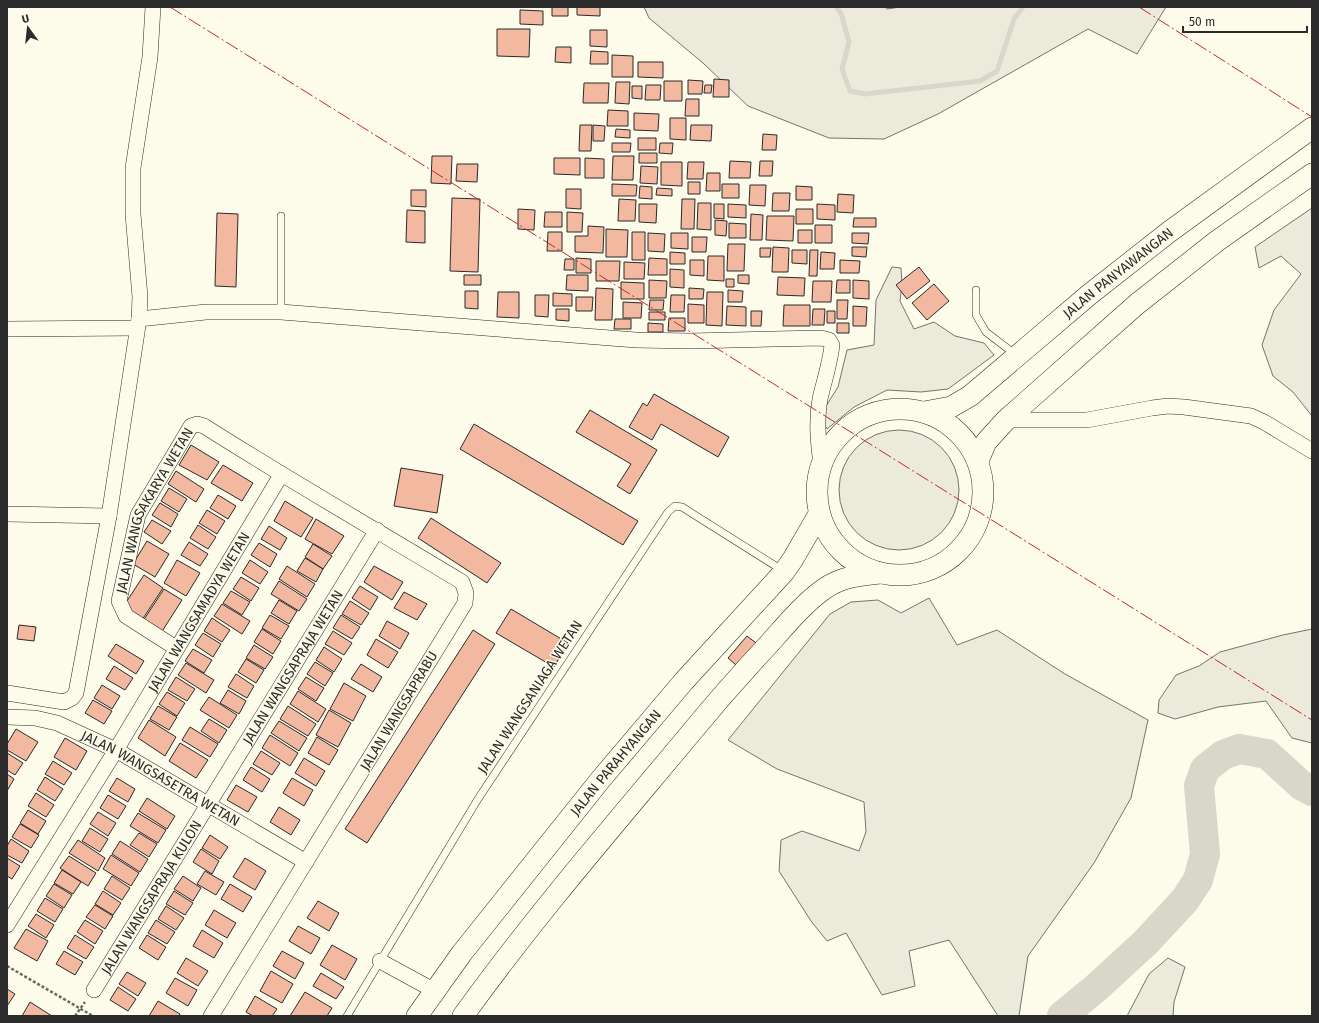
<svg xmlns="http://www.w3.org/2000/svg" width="1319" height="1023" font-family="'Fira Sans',sans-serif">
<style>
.green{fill:#ecebdb;stroke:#74746e}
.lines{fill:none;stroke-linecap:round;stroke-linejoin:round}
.stream{stroke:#d8d7c9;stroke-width:5}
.river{stroke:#d8d7c9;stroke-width:30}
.building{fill:#f2b8a0;stroke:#2b2b2b}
.lane-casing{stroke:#2b2b2b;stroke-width:8}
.street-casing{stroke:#2b2b2b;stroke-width:16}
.secondary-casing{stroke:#2b2b2b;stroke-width:22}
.path{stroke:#6a6964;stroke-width:2.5;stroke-dasharray:3 2;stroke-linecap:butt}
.lane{stroke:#fdfbea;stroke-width:7}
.street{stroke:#fdfbea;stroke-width:15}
.secondary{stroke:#fdfbea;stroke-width:21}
.power{stroke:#c62828;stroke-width:1;stroke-dasharray:14 3 2 3;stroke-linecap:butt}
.labels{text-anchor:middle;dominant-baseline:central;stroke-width:3;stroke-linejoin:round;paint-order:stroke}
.street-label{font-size:14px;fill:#2b2b2b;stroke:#fdfbea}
</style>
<rect width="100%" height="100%" fill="#fdfbea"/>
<path class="green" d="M 644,7 L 885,7 L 887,9 L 900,7 L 1166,7 L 1137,54 L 1088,29 L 938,114 L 884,139 L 829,138 L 748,106 L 703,63 L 649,18 Z
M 1312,208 L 1312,416 L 1293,392 L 1273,376 L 1262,345 L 1274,310 L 1301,274 L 1281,256 L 1259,268 L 1255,247 Z
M 892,267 L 901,268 L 902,285 L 900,301 L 914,329 L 934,322 L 955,336 L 984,343 L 994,355 L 948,389 L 921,392 L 887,390 L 854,407 L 827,429 L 823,422 L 826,406 L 838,387 L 847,350 L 874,345 L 876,300 Z
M839 490a60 60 0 1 1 120 0a60 60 0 1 1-120 0Z
M 929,598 L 957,645 L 997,630 L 1065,674 L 1148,720 L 1131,798 L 1094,863 L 1028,956 L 1019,1016 L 998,1016 L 949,940 L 909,951 L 915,986 L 882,995 L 846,933 L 827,941 L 811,921 L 779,871 L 781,840 L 802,831 L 859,851 L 866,832 L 864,802 L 777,769 L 728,740 L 830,614 L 851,602 L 878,600 L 901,613 Z
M 1312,629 L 1312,743 L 1292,738 L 1266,701 L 1218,707 L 1175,719 L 1158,713 L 1159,700 L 1176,675 L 1199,666 L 1220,652 L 1283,635 Z
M 1168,958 L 1185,967 L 1174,1002 L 1173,1016 L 1127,1016 L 1149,974 Z"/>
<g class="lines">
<path class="stream" d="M 836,7 L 841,13 L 849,42 L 842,69 L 850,91 L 865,94 L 980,81 L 997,71 L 1014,19 L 1023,7"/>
<path class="river" d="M 1062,1016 L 1097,987 L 1146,942 L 1185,900 L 1198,880 L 1205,854 L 1199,786 L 1205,769 L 1223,755 L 1239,749 L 1267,754 L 1301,785 L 1312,791"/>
</g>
<path class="building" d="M 552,7 L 568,7 L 568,16 L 552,16 Z
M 577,7 L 600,7 L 600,16 L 577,15 Z
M 520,10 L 543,11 L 543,25 L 520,24 Z
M 497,29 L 530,29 L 529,57 L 497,56 Z
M 590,30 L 607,30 L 607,47 L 590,46 Z
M 556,47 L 571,47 L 571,63 L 555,62 Z
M 591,51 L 608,52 L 608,64 L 590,64 Z
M 612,55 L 633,56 L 633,77 L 612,77 Z
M 638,62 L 663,62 L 663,78 L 638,77 Z
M 714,79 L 729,80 L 729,97 L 713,97 Z
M 688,80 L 703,81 L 702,94 L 688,94 Z
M 664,81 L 682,81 L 682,101 L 664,101 Z
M 616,82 L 630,82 L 629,104 L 615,103 Z
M 584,83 L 609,83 L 608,103 L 583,103 Z
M 646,85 L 661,85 L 660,100 L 645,100 Z
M 705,85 L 712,85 L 711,93 L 704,93 Z
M 632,86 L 642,86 L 642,99 L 632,98 Z
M 686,99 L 699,99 L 699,116 L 685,116 Z
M 608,110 L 628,111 L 628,126 L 607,126 Z
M 634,113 L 659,114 L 658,131 L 634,130 Z
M 670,118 L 686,118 L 686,140 L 670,139 Z
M 580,125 L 592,125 L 591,151 L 579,151 Z
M 593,125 L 605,126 L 604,141 L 593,141 Z
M 691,125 L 712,125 L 711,141 L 690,140 Z
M 616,129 L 630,130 L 630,138 L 615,137 Z
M 763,134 L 777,135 L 776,150 L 762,150 Z
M 638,138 L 656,138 L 656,150 L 638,150 Z
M 612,143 L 631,143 L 630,152 L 612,152 Z
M 660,143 L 673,143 L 672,154 L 659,153 Z
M 639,153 L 657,153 L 657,163 L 639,163 Z
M 432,156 L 452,156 L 451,184 L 431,183 Z
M 613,156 L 634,156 L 633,180 L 612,180 Z
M 554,158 L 580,158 L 580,175 L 554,174 Z
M 585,158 L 604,159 L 604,178 L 585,178 Z
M 730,161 L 751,162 L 750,178 L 729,178 Z
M 760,161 L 773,161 L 772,176 L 759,176 Z
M 661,162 L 682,162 L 682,186 L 661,185 Z
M 688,162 L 704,162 L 703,179 L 687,179 Z
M 457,164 L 478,164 L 477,182 L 456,181 Z
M 641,166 L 658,167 L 657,184 L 640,183 Z
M 707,173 L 720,173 L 720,191 L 706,191 Z
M 688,182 L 700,182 L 700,194 L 688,194 Z
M 612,184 L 637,185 L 636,196 L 612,196 Z
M 722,184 L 739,184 L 739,198 L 722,198 Z
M 750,185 L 766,185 L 765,206 L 749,205 Z
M 640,186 L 652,187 L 652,199 L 639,198 Z
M 796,186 L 812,187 L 812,200 L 796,200 Z
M 657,188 L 672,189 L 672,196 L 656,195 Z
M 566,189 L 581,189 L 581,209 L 566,208 Z
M 411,190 L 426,190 L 426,207 L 411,206 Z
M 773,193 L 790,193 L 789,211 L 772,211 Z
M 838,194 L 854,195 L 853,213 L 837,212 Z
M 452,198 L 480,199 L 478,272 L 450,271 Z
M 619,199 L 636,200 L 635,221 L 618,221 Z
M 682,199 L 695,199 L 694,229 L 681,229 Z
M 698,203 L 711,203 L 711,230 L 697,229 Z
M 639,204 L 657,204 L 656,223 L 639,222 Z
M 714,204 L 724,204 L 724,219 L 714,218 Z
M 728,204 L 746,205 L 746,218 L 728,217 Z
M 817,204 L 835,205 L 835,220 L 817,219 Z
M 518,209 L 535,210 L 534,230 L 518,229 Z
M 796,209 L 813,209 L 813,224 L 796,224 Z
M 407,210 L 425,211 L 425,243 L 406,242 Z
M 545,212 L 562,212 L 562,227 L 544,227 Z
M 567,212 L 583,213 L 582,232 L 567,232 Z
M 217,213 L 238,214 L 236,287 L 215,286 Z
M 751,214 L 763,215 L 762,240 L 750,240 Z
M 767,216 L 794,216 L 793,241 L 766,240 Z
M 854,218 L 876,218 L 876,227 L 853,227 Z
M 715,220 L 727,221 L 726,236 L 715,235 Z
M 729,223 L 746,224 L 746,238 L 729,238 Z
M 815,225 L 832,225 L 832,243 L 815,243 Z
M 588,226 L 604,227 L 603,253 L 575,252 L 575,236 L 588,236 Z
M 606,229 L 628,230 L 627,257 L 606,257 Z
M 798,230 L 812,230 L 812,243 L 798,243 Z
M 548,232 L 562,232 L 562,251 L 547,251 Z
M 632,232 L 645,232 L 645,260 L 632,260 Z
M 648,233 L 665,234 L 664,252 L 648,251 Z
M 671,233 L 688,233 L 688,249 L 671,248 Z
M 852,233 L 869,233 L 868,244 L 852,243 Z
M 692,237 L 707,237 L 706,252 L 692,252 Z
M 728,244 L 745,244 L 744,271 L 727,271 Z
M 773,247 L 789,248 L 788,272 L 772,272 Z
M 852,247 L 867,247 L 866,257 L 852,256 Z
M 760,248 L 771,248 L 770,257 L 760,257 Z
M 792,250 L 807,250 L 807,264 L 792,263 Z
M 810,250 L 818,250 L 817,276 L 809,276 Z
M 670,252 L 685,253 L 685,264 L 670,264 Z
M 821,252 L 835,253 L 834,269 L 820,269 Z
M 708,256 L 724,256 L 724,281 L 707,280 Z
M 576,258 L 591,259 L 591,273 L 576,273 Z
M 649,258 L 667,259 L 667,275 L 648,275 Z
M 565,259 L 574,259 L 574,270 L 564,270 Z
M 690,260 L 704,260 L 704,276 L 690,275 Z
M 840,260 L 860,261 L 859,273 L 840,273 Z
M 596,261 L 620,261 L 619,281 L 596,281 Z
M 624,262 L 645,263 L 644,279 L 624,279 Z
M 919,267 L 930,281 L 907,299 L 896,285 Z
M 670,269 L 684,270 L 684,288 L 670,287 Z
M 464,275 L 481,275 L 481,285 L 464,285 Z
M 567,275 L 588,275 L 588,291 L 566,290 Z
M 738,275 L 749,275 L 749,284 L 738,283 Z
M 778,277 L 805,278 L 804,296 L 777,295 Z
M 726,279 L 734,279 L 734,287 L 726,287 Z
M 649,280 L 667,281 L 666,298 L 649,298 Z
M 837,280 L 850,280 L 850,293 L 836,293 Z
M 853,280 L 869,281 L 869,299 L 853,298 Z
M 813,281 L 832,281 L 831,302 L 812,302 Z
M 621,282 L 644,283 L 644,299 L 621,299 Z
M 934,284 L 949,301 L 927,320 L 912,303 Z
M 596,288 L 613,289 L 612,320 L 595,320 Z
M 689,288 L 704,289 L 703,299 L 689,299 Z
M 728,290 L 743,291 L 742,302 L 728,302 Z
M 465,291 L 478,291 L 478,309 L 465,308 Z
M 498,292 L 519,292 L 519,318 L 497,317 Z
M 707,292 L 723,292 L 722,326 L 706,325 Z
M 553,293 L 572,294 L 572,306 L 553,306 Z
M 535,295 L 549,295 L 548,317 L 535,316 Z
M 671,295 L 685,295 L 684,312 L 670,312 Z
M 576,297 L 593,297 L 592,311 L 576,311 Z
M 650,300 L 664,300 L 663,310 L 649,310 Z
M 837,300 L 848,300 L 847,319 L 837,319 Z
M 623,302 L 642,303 L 641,318 L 623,318 Z
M 688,304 L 704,305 L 704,323 L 688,323 Z
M 784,305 L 810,305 L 810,326 L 783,326 Z
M 727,306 L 746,307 L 746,326 L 726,325 Z
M 853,306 L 867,307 L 866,326 L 853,326 Z
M 556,309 L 569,309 L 569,321 L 556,320 Z
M 813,309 L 825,309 L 824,325 L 812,325 Z
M 751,311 L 762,311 L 761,326 L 751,326 Z
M 827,311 L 835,311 L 835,323 L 827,323 Z
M 649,312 L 665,312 L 665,320 L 649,320 Z
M 669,318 L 685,318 L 685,331 L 668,331 Z
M 615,319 L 631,319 L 631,329 L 614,329 Z
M 648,323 L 663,324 L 663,332 L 648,332 Z
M 837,323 L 849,323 L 849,333 L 837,333 Z
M 654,394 L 729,437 L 718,457 L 661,424 L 652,440 L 629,427 L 643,403 L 647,406 Z
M 590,410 L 657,450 L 630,494 L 617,486 L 631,464 L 576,432 Z
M 474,424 L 638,521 L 623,545 L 460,449 Z
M 191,445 L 219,462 L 207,480 L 179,465 Z
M 223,465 L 253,483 L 242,501 L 211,483 Z
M 401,468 L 443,475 L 437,513 L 394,506 Z
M 176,471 L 204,489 L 196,502 L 168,484 Z
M 169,488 L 187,499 L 179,512 L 161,501 Z
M 218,495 L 236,506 L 228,519 L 210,508 Z
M 285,501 L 313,518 L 301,537 L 274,521 Z
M 160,503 L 178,514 L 171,527 L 152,515 Z
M 207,510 L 225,521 L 217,534 L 199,523 Z
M 431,518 L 501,563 L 487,583 L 418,538 Z
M 316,519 L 344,536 L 332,554 L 305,539 Z
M 152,520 L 171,531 L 162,544 L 144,532 Z
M 198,525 L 216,537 L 208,549 L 190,538 Z
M 269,526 L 287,538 L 280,550 L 261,539 Z
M 147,541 L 169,554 L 155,577 L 133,564 Z
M 189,542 L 208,554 L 200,566 L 181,555 Z
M 259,543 L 277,554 L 270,567 L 251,555 Z
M 313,544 L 332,556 L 323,569 L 305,557 Z
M 305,558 L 323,569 L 316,582 L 297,571 Z
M 177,560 L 200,573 L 186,596 L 164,583 Z
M 250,560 L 268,572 L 260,584 L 242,573 Z
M 287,566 L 315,584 L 307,597 L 279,579 Z
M 374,566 L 403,582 L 392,600 L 364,582 Z
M 144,575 L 163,588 L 142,620 L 123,607 Z
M 241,577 L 259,588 L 251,601 L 233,589 Z
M 279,581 L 307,599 L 299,611 L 271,594 Z
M 360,586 L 378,597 L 370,610 L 352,598 Z
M 164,589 L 182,600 L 161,633 L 143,621 Z
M 231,591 L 250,602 L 242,615 L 223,603 Z
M 404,592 L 427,604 L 417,620 L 394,608 Z
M 279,600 L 297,611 L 289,624 L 271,613 Z
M 350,601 L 369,613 L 361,625 L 342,614 Z
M 222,604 L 250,621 L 242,634 L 214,616 Z
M 511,609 L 568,643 L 554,667 L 496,633 Z
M 270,615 L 289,626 L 281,639 L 262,628 Z
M 341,615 L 360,627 L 352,639 L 333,628 Z
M 212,618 L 230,630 L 222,642 L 204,631 Z
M 387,621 L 409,633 L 400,649 L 379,636 Z
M 19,625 L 36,627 L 34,641 L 17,639 Z
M 262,629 L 281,641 L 273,654 L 254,642 Z
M 473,630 L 495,644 L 367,843 L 345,829 Z
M 333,631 L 352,643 L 344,655 L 325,644 Z
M 203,633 L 221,644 L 213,657 L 195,645 Z
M 747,636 L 756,643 L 737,666 L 728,658 Z
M 376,639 L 398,652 L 388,668 L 367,655 Z
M 116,644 L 144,661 L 136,674 L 108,656 Z
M 254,645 L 273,657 L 265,669 L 246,658 Z
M 324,647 L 342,659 L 334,672 L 316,660 Z
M 193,649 L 212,660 L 204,673 L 185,661 Z
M 246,659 L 264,670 L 256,683 L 238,672 Z
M 315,662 L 333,673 L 325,686 L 307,674 Z
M 186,663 L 214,680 L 206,693 L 178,675 Z
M 361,664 L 382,677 L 373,692 L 351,679 Z
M 114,666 L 133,678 L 125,690 L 106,679 Z
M 236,674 L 254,686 L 247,698 L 228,687 Z
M 176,677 L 195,689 L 187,701 L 168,690 Z
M 306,677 L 324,688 L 316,701 L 298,689 Z
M 344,683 L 366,696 L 353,721 L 330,709 Z
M 102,685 L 120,696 L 112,709 L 94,698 Z
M 228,690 L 246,701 L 239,714 L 220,703 Z
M 298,691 L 326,709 L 318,722 L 290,704 Z
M 167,692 L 185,703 L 177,716 L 159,704 Z
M 209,697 L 237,715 L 229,728 L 200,710 Z
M 93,700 L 112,711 L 104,724 L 85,713 Z
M 158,706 L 177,717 L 169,730 L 150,719 Z
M 288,706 L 316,724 L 308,736 L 280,719 Z
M 329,710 L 351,723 L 338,747 L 316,735 Z
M 209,719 L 227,730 L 219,743 L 201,731 Z
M 149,720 L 176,737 L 165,756 L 138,738 Z
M 279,721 L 307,738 L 299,751 L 271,733 Z
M 190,727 L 218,744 L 210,757 L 182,740 Z
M 16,729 L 38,742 L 26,761 L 7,750 L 7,744 Z
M 270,735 L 298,753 L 290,766 L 262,748 Z
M 317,737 L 338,750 L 329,765 L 308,753 Z
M 65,738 L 87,751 L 76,770 L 54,757 Z
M 180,743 L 208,760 L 196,778 L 169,761 Z
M 261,751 L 280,763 L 272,775 L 253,764 Z
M 7,753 L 23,763 L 15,775 L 7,770 Z
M 304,758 L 325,771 L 316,786 L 295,773 Z
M 53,761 L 72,773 L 64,785 L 45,774 Z
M 251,767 L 270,779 L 262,792 L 243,780 Z
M 7,774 L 14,779 L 7,791 Z
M 45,777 L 63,789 L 55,801 L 37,790 Z
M 117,778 L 135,789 L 128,802 L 109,791 Z
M 292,778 L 313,790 L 304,806 L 283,793 Z
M 236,785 L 257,797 L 248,812 L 227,800 Z
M 36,793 L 54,805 L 46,817 L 28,806 Z
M 108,795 L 126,806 L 118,819 L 100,808 Z
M 147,798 L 175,816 L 167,829 L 139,811 Z
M 279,807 L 300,820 L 291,835 L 270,822 Z
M 28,810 L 46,821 L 38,834 L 20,823 Z
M 98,812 L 116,823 L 108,836 L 90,824 Z
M 138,813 L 166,830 L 158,843 L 130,826 Z
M 20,824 L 39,835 L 31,848 L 12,837 Z
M 90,828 L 108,839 L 100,852 L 82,841 Z
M 139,833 L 157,844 L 149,857 L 130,845 Z
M 210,835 L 228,847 L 220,859 L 202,848 Z
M 11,839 L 29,851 L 22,863 L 7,855 L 7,846 Z
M 78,840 L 105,858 L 98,871 L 69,853 Z
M 120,841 L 148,859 L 140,872 L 112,854 Z
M 201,849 L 219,861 L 212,874 L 193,862 Z
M 111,855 L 139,873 L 131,886 L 103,869 Z
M 69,856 L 96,873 L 88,886 L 60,868 Z
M 7,858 L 20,866 L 12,879 L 7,876 Z
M 245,858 L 266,871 L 255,890 L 233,877 Z
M 62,870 L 81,882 L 73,894 L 54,883 Z
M 205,871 L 224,882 L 216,895 L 197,884 Z
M 112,876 L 130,888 L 122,900 L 104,889 Z
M 183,876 L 201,888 L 193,901 L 174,889 Z
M 54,884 L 72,895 L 64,908 L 46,896 Z
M 230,884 L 252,897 L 243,912 L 221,899 Z
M 103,891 L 121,903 L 113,915 L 95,904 Z
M 174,891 L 193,903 L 185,915 L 166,904 Z
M 45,898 L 63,909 L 55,922 L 37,911 Z
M 318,901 L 339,913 L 329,931 L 307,918 Z
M 95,905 L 113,916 L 105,929 L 86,917 Z
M 166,906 L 184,918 L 176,930 L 158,919 Z
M 214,910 L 236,923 L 227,938 L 205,925 Z
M 36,914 L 54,925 L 46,938 L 28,926 Z
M 85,920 L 103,931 L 95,944 L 77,932 Z
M 156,920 L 175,932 L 167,944 L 148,933 Z
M 298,926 L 320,938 L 311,954 L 289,941 Z
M 26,929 L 48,941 L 37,961 L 14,948 Z
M 202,930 L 223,943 L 214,958 L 193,946 Z
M 75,935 L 94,947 L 86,959 L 67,948 Z
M 147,935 L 166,947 L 158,960 L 139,948 Z
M 332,945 L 357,959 L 345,980 L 320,965 Z
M 64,951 L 83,962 L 75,975 L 56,964 Z
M 282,951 L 304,963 L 295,979 L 273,966 Z
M 186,958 L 208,971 L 198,986 L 177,973 Z
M 271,971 L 293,984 L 282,1003 L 260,991 Z
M 127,972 L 146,983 L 138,996 L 119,984 Z
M 321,973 L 344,987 L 336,999 L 313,986 Z
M 175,978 L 197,990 L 188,1006 L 166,993 Z
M 118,987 L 136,999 L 128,1011 L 110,1000 Z
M 7,989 L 15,994 L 7,1006 Z
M 305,992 L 332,1008 L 327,1016 L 290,1016 Z
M 255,996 L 277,1009 L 272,1016 L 253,1016 L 246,1012 Z
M 158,1001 L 180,1014 L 179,1016 L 149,1016 Z
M 30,1002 L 52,1016 L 22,1016 Z"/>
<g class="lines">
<g class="lane-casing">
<path id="lane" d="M 976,290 L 976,315 L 986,332 L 1016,355
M 281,312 L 281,216
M 347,1016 L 478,799 L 668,512 L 675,506 L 682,507 L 782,570"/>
</g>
<g class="street-casing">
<g id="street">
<path d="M 139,319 L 140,297 L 133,214 L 133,168 L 150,57 L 153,7"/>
<path d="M 7,329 L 137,328"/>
<path d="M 1006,420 L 1087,420 L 1152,408 L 1168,406 L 1184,407 L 1251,416 L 1264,422 L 1312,451"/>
<path d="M 7,514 L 109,516"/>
<path id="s1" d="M 176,648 L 126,616 L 119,601 L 138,515 L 191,426 L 197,424 L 204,426 C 289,480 376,530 462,582 L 466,593 L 465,603 L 211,1016"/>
<path d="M 7,693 L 64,702 L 72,698 L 76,693 L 109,516 L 139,319 L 206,312 L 281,312 L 636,340 L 690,341 L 821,338 L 829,340 L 832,345 C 830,364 824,381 820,399 C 816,421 818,442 821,464"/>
<path id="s2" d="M 7,717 L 35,718 L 57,723 L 116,750 L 306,862"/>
<path id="s3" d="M 7,925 L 116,750 L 281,475"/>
<path d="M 380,961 L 435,991"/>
<path id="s4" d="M 94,990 L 377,530"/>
</g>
</g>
<g class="secondary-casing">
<g id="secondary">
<circle cx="900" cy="492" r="83"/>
<path id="s5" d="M 924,412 L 951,407 L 970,396 L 1090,294 L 1169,232 L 1312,128"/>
<path d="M 978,461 L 986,442 L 1006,420 L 1137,304 L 1217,241 L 1312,174"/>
<path id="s6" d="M 417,1016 L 462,953 L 601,779 L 684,681 L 784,572 L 793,559 L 819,514"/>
<path d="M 463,1016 C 532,920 609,831 685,740 C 712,707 740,675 769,644 C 786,625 803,604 824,589 C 841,577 859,575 880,573"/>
</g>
</g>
<path class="path" d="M 7,966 L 93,1016
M 75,1016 L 85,1002"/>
<use href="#lane" class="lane"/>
<use href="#street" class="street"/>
<use href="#secondary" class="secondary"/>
<path class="power" d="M 170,7 L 1312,720
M 1139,7 L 1312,117"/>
</g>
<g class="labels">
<g class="street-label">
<text stroke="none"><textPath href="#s5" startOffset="242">JALAN PANYAWANGAN</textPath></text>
<text stroke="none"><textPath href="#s1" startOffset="174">JALAN WANGSAKARYA WETAN</textPath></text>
<text stroke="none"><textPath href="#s3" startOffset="367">JALAN WANGSAMADYA WETAN</textPath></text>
<text stroke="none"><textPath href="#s4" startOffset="379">JALAN WANGSAPRAJA WETAN</textPath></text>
<text transform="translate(530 697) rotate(-57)">JALAN WANGSANIAGA WETAN</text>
<text transform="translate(399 711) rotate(-59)">JALAN WANGSAPRABU</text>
<text stroke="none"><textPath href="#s6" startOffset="322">JALAN PARAHYANGAN</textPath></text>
<text stroke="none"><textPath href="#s2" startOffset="168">JALAN WANGSASETRA WETAN</textPath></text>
<text stroke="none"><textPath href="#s4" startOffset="109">JALAN WANGSAPRAJA KULON</textPath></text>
</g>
</g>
<rect width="1319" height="1023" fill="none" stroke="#2b2b2b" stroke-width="16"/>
<g transform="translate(28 28) rotate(345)" stroke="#fdfbea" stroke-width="3" paint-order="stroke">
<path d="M0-3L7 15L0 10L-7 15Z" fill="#2b2b2b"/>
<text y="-6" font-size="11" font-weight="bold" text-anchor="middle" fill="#2b2b2b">U</text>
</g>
<path d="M1183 26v6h124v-6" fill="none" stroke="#2b2b2b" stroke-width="2"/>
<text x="1189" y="26" font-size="12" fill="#2b2b2b" stroke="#fdfbea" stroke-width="3" paint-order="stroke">50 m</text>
</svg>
